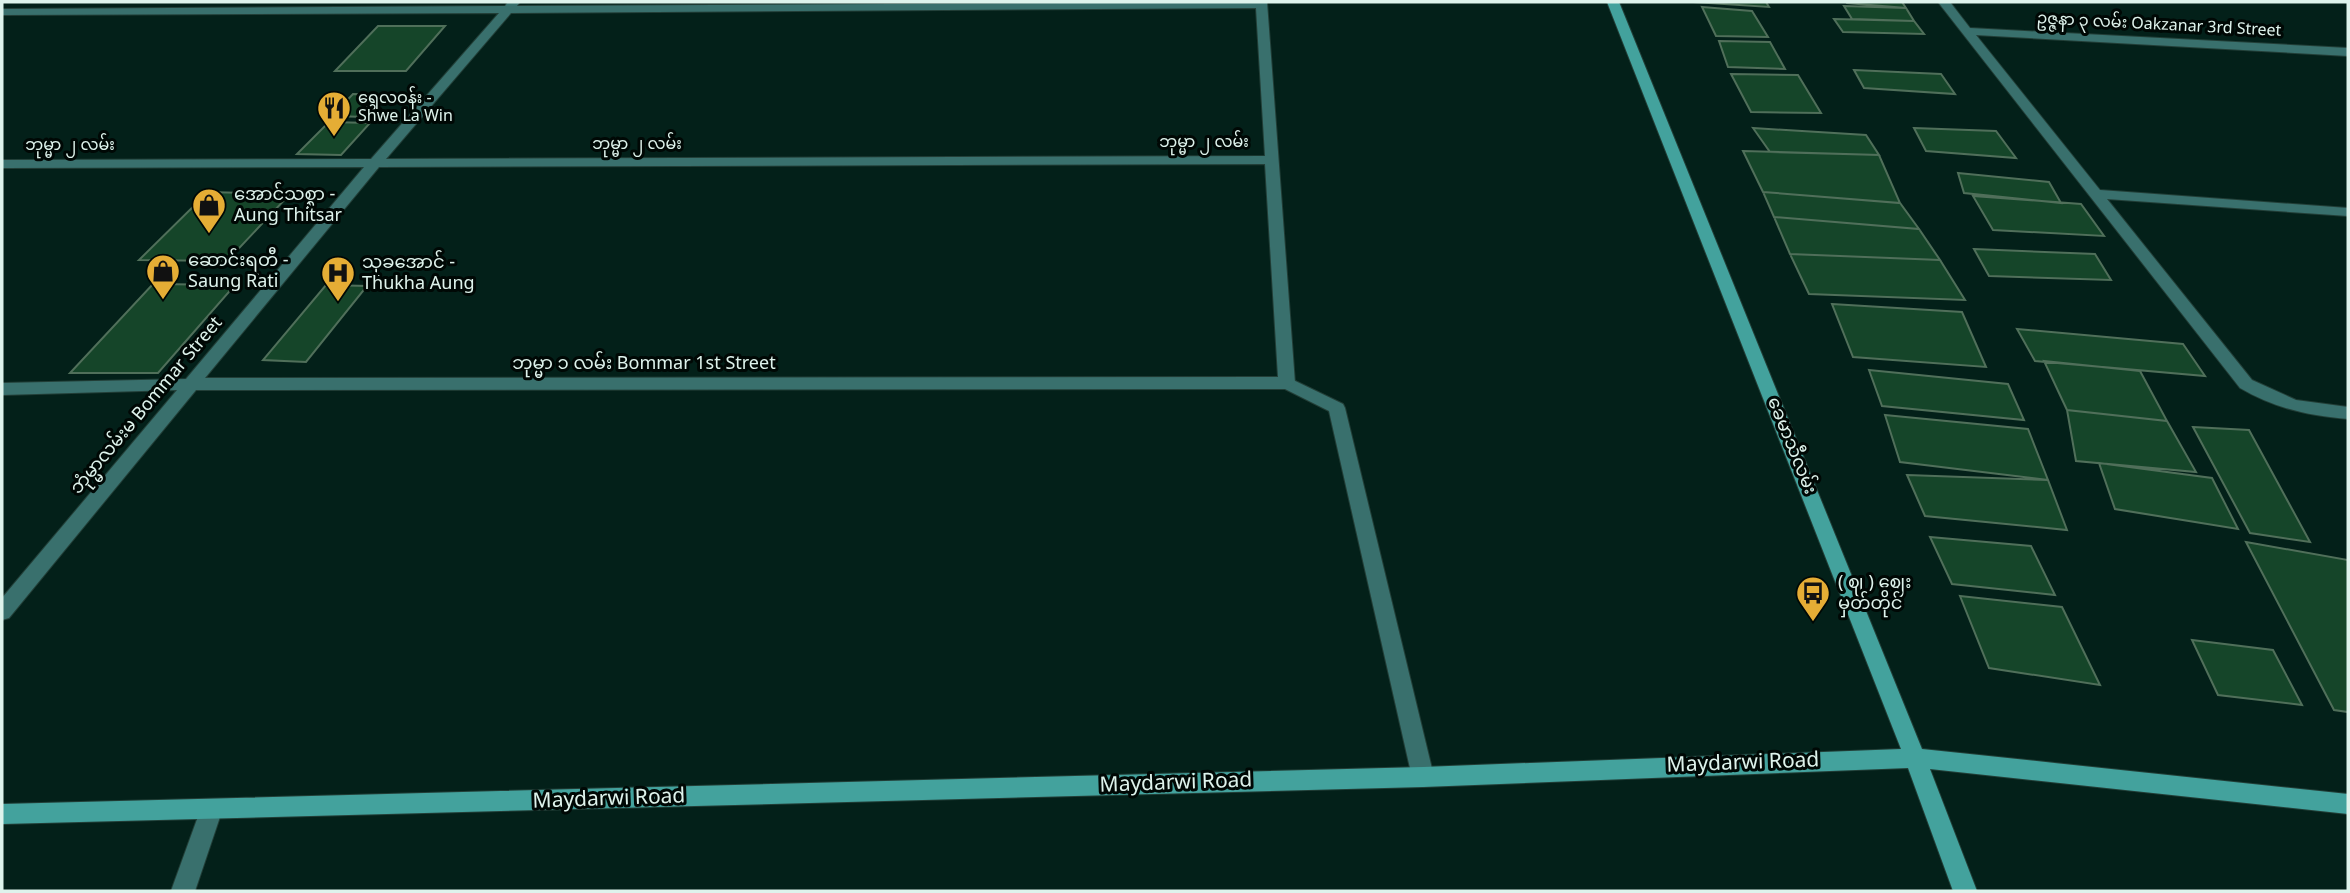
<svg xmlns="http://www.w3.org/2000/svg" width="2350" height="893" font-family="Georgia,'Noto Sans Myanmar',serif">
<style>
.building{fill:#154529;stroke:#506f5a;stroke-width:2}
.lines{fill:none;stroke-linecap:round;stroke-linejoin:round}
.lane-casing{stroke:#223e37;stroke-width:2}
.street-casing{stroke:#223e37;stroke-width:2}
.secondary-casing{stroke:#223e37;stroke-width:2}
.lane{fill:#39706d;fill-rule:evenodd}
.street{fill:#39706d;fill-rule:evenodd}
.secondary{fill:#43a29d;fill-rule:evenodd}
.labels{text-anchor:middle;dominant-baseline:central;stroke-width:6;stroke-linejoin:round;paint-order:stroke}
.far-street-label{font-size:16px;fill:#def3ec;stroke:#000805}
.far-poi-label{font-size:16px;fill:#def3ec;stroke:#000805;text-anchor:start}
.poi-label{font-size:18px;fill:#def3ec;stroke:#000805;text-anchor:start}
.street-label{font-size:18px;fill:#def3ec;stroke:#000805}
.near-street-label{font-size:21px;fill:#def3ec;stroke:#000805}
</style>
<rect width="100%" height="100%" fill="#032019"/>
<path class="building" d="M 1693,2 L 1766,2 L 1769,7 Z
M 1846,2 L 1902,2 L 1906,8 L 1847,3 Z
M 1844,6 L 1906,8 L 1914,21 L 1852,19 Z
M 1702,7 L 1752,11 L 1768,37 L 1716,36 Z
M 1834,19 L 1914,21 L 1924,34 L 1843,32 Z
M 378,26 L 445,26 L 406,71 L 335,71 Z
M 1719,41 L 1770,42 L 1785,69 L 1728,67 Z
M 1854,70 L 1941,74 L 1955,94 L 1864,88 Z
M 1731,74 L 1798,75 L 1821,113 L 1751,112 Z
M 353,94 L 388,95 L 367,117 L 332,116 Z
M 329,122 L 370,123 L 341,155 L 297,154 Z
M 1753,128 L 1866,135 L 1879,155 L 1770,152 Z
M 1914,128 L 1996,131 L 2016,158 L 1926,151 Z
M 1743,151 L 1879,155 L 1900,203 L 1763,192 Z
M 1958,173 L 2049,182 L 2061,203 L 1964,193 Z
M 208,192 L 290,194 L 227,261 L 139,260 Z
M 1763,192 L 1900,203 L 1919,229 L 1774,217 Z
M 1973,196 L 2081,204 L 2104,236 L 1993,230 Z
M 1774,217 L 1919,229 L 1940,260 L 1790,254 Z
M 1974,249 L 2095,254 L 2111,280 L 1989,276 Z
M 1790,254 L 1940,260 L 1965,300 L 1809,294 Z
M 153,284 L 235,285 L 158,373 L 70,373 Z
M 326,285 L 367,286 L 306,362 L 263,360 Z
M 1832,304 L 1962,312 L 1986,367 L 1853,357 Z
M 2017,329 L 2183,344 L 2205,376 L 2035,361 Z
M 2044,361 L 2140,371 L 2167,421 L 2067,410 Z
M 1869,370 L 2008,384 L 2024,420 L 1882,406 Z
M 2067,410 L 2167,421 L 2196,472 L 2076,461 Z
M 1885,415 L 2028,429 L 2048,480 L 1900,462 Z
M 2193,427 L 2249,430 L 2310,542 L 2250,533 Z
M 2099,463 L 2212,478 L 2238,529 L 2115,509 Z
M 1907,475 L 2048,480 L 2067,530 L 1925,516 Z
M 1930,537 L 2031,546 L 2055,595 L 1952,584 Z
M 2246,542 L 2348,560 L 2348,712 L 2334,710 Z
M 1960,596 L 2062,607 L 2100,685 L 1989,668 Z
M 2192,640 L 2273,650 L 2302,705 L 2218,695 Z"/>
<g class="lines">
<g class="lane-casing">
<path id="lane" d="M 1287,377 L 1343,404 L 1345,408 L 1434,777 L 1431,784 L 1423,787 L 1415,784 L 1412,777 L 1329,411 L 1281,387 L 1279,383 Z"/>
</g>
<g class="street-casing">
<path id="street" d="M 508,2 L 520,2 L 517,6 L 1267,2 L 1295,383 L 1287,389 L 196,390 L 9,618 L 2,620 L 2,598 L 177,390 L 2,395 L 2,383 L 186,379 L 364,167 L 2,168 L 2,160 L 371,159 L 499,13 L 2,15 L 2,9 L 505,6 ZM 1256,8 L 1265,156 L 386,159 L 511,13 ZM 1265,164 L 1278,377 L 205,378 L 379,167 Z
M 1938,2 L 1950,2 L 1970,28 L 2348,48 L 2348,56 L 1976,35 L 2100,190 L 2348,208 L 2348,216 L 2107,199 L 2252,380 L 2296,400 L 2348,407 L 2348,419 C 2309,416 2274,408 2240,388 Z
M 211,801 L 219,804 L 222,811 L 195,891 L 171,891 L 200,811 L 203,804 Z"/>
</g>
<g class="secondary-casing">
<path id="secondary" d="M 1607,2 L 1619,2 L 1922,749 L 2348,794 L 2348,814 L 1930,769 L 1977,891 L 1953,891 L 1908,768 L 1423,787 L 2,824 L 2,804 L 1423,767 L 1901,749 Z"/>
</g>
<use href="#lane" class="lane"/>
<use href="#street" class="street"/>
<use href="#secondary" class="secondary"/>
</g>
<defs>
<g id="restaurant-pin" transform="scale(1.75)"><path d="M0 17L-7.5 6A9.5 9.5 0 1 1 7.5 6Z" fill="#e5ad35" stroke="#000805"/><path d="M-5-6h1v4h1v-4h1v4h1v-4h1v5L-1.5 .5V6h-2V.5L-5-1ZM5-6V6H3V1.5H1.5Q1.5-4 5-6Z" fill="#111"/></g>
<g id="shop-pin" transform="scale(1.75)"><path d="M0 17L-7.5 6A9.5 9.5 0 1 1 7.5 6Z" fill="#e5ad35" stroke="#000805"/><path d="M-5-2.5h2.3a2.7 3.5 0 0 1 5.4 0H5L5.5 6h-11ZM-1.5-2.5h3a1.5 2.3 0 0 0-3 0Z" fill="#111"/></g>
<g id="hospital-pin" transform="scale(1.75)"><path d="M0 17L-7.5 6A9.5 9.5 0 1 1 7.5 6Z" fill="#e5ad35" stroke="#000805"/><path d="M-5-5h3v3.5h4V-5h3V5h-3V1.5h-4V5h-3Z" fill="#111"/></g>
<g id="bus-pin" transform="scale(1.75)"><path d="M0 17L-7.5 6A9.5 9.5 0 1 1 7.5 6Z" fill="#e5ad35" stroke="#000805"/><path d="M-5-6H5V4H4V6H2V4H-2V6H-4V4H-5ZM-3.5-4V0h7V-4ZM-3.5 1.2v1.5H-2V1.2ZM2 1.2v1.5H3.5V1.2Z" fill="#111"/></g>
</defs>
<g fill-rule="evenodd">
<use href="#restaurant-pin" x="334" y="108"/>
<use href="#shop-pin" x="209" y="205"/>
<use href="#shop-pin" x="163" y="271"/>
<use href="#hospital-pin" x="338" y="273"/>
<use href="#bus-pin" x="1813" y="593"/>
</g>
<g class="labels">
<g class="far-street-label">
<text transform="translate(2159 26) rotate(3)">ဥဇ္ဇနာ ၃ လမ်း Oakzanar 3rd Street</text>
<text x="1204" y="143">ဘုမ္မာ ၂ လမ်း</text>
<text x="637" y="145">ဘုမ္မာ ၂ လမ်း</text>
<text x="70" y="146">ဘုမ္မာ ၂ လမ်း</text>
</g>
<g class="far-poi-label">
<text x="358" y="99">ရွှေလဝန်း -<tspan x="358" dy="18">Shwe La Win</tspan></text>
</g>
<g class="poi-label">
<text x="234" y="195">အောင်သစ္စာ -<tspan x="234" dy="21">Aung Thitsar</tspan></text>
<text x="188" y="261">ဆောင်းရတီ -<tspan x="188" dy="21">Saung Rati</tspan></text>
<text x="362" y="263">သုခအောင် -<tspan x="362" dy="21">Thukha Aung</tspan></text>
<text x="1838" y="583">( ဈ ) ဈေး<tspan x="1838" dy="21">မှတ်တိုင်</tspan></text>
</g>
<g class="street-label">
<text x="644" y="364">ဘုမ္မာ ၁ လမ်း Bommar 1st Street</text>
<text transform="translate(147 406) rotate(-50)">ဘုံမ္မာလမ်းမ Bommar Street</text>
<text transform="translate(1791 446) rotate(68)">ခေမာသီလမ်း</text>
</g>
<g class="near-street-label">
<text transform="translate(1743 764) rotate(-2)">Maydarwi Road</text>
<text transform="translate(1176 784) rotate(-2)">Maydarwi Road</text>
<text transform="translate(609 800) rotate(-2)">Maydarwi Road</text>
</g>
</g>
<rect width="2350" height="893" fill="none" stroke="#def3ec" stroke-width="7"/>
</svg>
